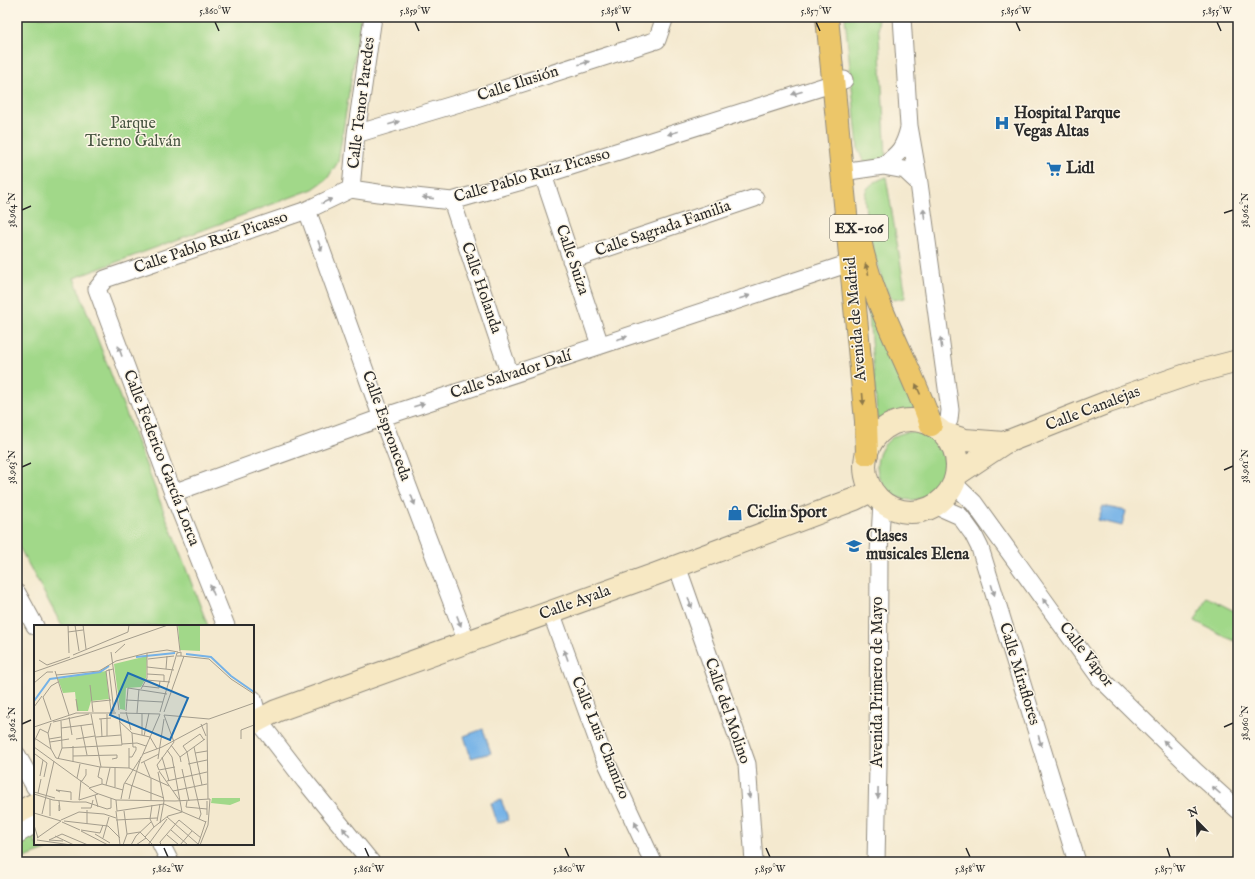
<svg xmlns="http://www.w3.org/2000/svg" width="1255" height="879" font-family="'IM FELL English',serif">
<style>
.green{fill:#a1d889;stroke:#66825a}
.water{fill:#75b2e7;stroke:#506e89}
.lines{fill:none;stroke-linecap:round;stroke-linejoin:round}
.street-casing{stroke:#908a7d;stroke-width:19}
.secondary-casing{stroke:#908a7d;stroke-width:24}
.primary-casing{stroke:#908a7d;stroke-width:24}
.street{stroke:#fff;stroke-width:17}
.secondary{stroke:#f7e8c3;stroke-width:22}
.primary{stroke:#ecc669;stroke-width:22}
.oneway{fill:#a0a0a0}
.oneway2{fill:#8c784a}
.ticks{fill:none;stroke:#2b2b2b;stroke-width:1.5}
.labels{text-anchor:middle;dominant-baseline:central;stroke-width:3;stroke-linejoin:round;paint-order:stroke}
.shield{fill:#fcf5e5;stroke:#6a6863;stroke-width:1}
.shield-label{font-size:15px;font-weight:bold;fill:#2b2b2b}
.street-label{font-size:16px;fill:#2b2b2b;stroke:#fcf5e5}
.poi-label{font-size:16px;font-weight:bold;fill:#2b2b2b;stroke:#fcf5e5;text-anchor:start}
.park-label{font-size:16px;fill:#485642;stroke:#fcf5e5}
.inset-river{fill:none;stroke:#75b2e7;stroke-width:2}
.inset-road{fill:none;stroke:#a49d8d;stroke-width:1}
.view{fill:#1f6fb2;fill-opacity:0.15;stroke:#1f6fb2;stroke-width:2}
.inset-edge{fill:none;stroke:#2b2b2b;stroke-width:2}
.neatline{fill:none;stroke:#2b2b2b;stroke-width:1.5}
.ticks-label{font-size:10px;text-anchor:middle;fill:#2b2b2b}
</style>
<rect width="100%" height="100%" fill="#fcf5e5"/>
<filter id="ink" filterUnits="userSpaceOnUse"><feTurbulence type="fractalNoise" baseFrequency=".025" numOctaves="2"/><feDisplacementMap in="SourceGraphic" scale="8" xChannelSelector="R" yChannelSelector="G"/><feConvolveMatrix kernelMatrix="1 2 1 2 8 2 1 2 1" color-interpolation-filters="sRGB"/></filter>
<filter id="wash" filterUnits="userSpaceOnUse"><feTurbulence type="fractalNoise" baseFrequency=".012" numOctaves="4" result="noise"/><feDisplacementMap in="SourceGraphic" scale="16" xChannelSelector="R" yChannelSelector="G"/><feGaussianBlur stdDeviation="0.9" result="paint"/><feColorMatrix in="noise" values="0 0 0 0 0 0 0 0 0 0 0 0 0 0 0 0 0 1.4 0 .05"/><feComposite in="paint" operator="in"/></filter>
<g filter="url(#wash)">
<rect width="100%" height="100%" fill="#f4e9cf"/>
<path class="green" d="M 17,17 L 361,17 L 338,162 L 327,179 L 313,189 L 74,278 L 208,626 L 62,626 L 17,543 Z
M 845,17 L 878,17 L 886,158 L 867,163 L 862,159 L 858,148 Z
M 886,177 L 905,290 L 905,298 L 893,300 C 880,290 860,205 866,191 C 870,183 879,180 886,177 Z
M 868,302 L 923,419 C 906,412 892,417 878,428 Z
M877 466a34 34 0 1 1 68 0a34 34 0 1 1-68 0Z
M 1207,597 L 1238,613 L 1238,632 L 1234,641 L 1195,621 Z
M 35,835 L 35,844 L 46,844 L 48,849 L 17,861 L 17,844 Z"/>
<path class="water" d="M 1103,506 L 1126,511 L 1122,526 L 1098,520 Z
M 483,729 L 491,753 L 471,758 L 464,736 Z
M 501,800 L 509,820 L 497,823 L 491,803 Z"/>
</g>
<g filter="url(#ink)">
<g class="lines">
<g class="street-casing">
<path id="street" d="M 902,17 L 909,126 L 919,183 L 950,410 L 949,420 L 941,432
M 356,134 L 476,98 L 657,40 L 665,17
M 883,166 C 899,153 904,149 909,128
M 842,172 L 883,166 L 905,170 L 919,183
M 543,175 L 600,345
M 351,189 L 356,134 L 373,17
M 452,201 L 510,375
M 307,210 L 382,418 L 467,642
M 571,260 L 755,198
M 953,483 L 974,503 L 1100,678 L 1195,771 L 1238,810
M 173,493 L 392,414 L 850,263
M 935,505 L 960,516 L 973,534 L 980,548 L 1077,862
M 677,566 L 747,764 L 754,862
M 17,593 L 35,626
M 551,612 L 603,755 L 653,862
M 226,626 L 173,493 L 97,289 L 105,279 L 307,210 L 351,189 L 378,193 L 452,201 L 543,175 L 844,80
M 253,699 L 255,706
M 258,720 L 305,781 L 371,862
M 17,755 L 35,787
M 17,835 L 35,824
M 161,844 L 170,862
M 876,862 L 878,765 L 879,553 L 882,502"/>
</g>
<g class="secondary-casing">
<path id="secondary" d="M865 466a46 46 0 1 1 92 0a46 46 0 1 1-92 0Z
M 943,433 L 965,440 L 1004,443
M 956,475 L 1004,443 L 1108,402 L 1192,373 L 1238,361
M 253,723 L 276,711 L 656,574 L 855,499 L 871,491
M 17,813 L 35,804"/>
</g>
<g class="primary-casing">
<path id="primary" d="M 827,17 L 866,421 L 867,454
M 860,240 C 873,306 910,363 931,425"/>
</g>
<use href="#street" class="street"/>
<use href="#secondary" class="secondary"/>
<use href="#primary" class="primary"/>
</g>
<defs><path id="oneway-solid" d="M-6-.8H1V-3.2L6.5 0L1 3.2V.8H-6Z"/></defs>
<g class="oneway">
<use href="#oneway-solid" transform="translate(584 63) rotate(-18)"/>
<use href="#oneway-solid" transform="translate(797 93) rotate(162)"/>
<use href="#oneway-solid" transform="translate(394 123) rotate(-17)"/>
<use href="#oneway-solid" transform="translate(673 133) rotate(162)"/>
<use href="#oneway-solid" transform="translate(428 198) rotate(-174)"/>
<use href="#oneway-solid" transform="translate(327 201) rotate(-24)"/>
<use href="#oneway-solid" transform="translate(924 214) rotate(-98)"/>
<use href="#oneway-solid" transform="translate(320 246) rotate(70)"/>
<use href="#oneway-solid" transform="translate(745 297) rotate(-18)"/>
<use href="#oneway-solid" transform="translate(622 338) rotate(-18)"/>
<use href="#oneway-solid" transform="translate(941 343) rotate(-98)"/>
<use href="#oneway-solid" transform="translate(120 351) rotate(-110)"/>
<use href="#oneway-solid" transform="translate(419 405) rotate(-18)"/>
<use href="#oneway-solid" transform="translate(413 500) rotate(69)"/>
<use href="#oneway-solid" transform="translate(212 590) rotate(-112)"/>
<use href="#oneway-solid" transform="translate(993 590) rotate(73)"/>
<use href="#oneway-solid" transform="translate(690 603) rotate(71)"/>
<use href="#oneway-solid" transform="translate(1046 603) rotate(-126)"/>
<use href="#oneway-solid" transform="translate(459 621) rotate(69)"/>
<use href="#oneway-solid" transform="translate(566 655) rotate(-110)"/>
<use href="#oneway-solid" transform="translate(1040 741) rotate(73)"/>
<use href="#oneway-solid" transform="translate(1167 744) rotate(-136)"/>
<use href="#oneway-solid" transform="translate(1216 790) rotate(-138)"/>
<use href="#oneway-solid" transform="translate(749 793) rotate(86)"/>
<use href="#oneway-solid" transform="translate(878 793) rotate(91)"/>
<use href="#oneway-solid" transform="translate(637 827) rotate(-115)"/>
<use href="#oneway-solid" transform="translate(346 832) rotate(-129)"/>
</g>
<g class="oneway2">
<use href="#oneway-solid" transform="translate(867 269) rotate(-106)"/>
<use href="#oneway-solid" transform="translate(918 389) rotate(-114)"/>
<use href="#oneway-solid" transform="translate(863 399) rotate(85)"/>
</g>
</g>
<path class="ticks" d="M 215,22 L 219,31M 415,22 L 419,31M 616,22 L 619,31M 816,22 L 820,31M 1016,22 L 1020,31M 1217,22 L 1221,31M 22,210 L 31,206M 1224,213 L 1233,210M 22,467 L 31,463M 1224,470 L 1233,466M 22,724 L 31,720M 1224,727 L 1233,723M 164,848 L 168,857M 365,848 L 369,857M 565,848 L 569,857M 766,848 L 770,857M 966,848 L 970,857M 1167,848 L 1170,857"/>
<defs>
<g id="hospital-bare" transform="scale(1.2)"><path d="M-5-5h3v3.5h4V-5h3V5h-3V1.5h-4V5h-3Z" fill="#1f6fb2" stroke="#fcf5e5" stroke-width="2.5" paint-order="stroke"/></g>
<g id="supermarket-bare" transform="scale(1.2)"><path d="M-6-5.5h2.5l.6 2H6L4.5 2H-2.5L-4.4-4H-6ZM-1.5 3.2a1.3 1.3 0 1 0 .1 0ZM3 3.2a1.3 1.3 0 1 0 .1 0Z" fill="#1f6fb2" stroke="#fcf5e5" stroke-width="2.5" paint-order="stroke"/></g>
<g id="shop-bare" transform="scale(1.2)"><path d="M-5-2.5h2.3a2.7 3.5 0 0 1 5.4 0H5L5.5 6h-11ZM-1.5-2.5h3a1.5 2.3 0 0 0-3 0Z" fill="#1f6fb2" stroke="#fcf5e5" stroke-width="2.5" paint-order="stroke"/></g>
<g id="university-bare" transform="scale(1.2)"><path d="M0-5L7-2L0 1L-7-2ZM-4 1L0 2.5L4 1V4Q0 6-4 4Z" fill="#1f6fb2" stroke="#fcf5e5" stroke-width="2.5" paint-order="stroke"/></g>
</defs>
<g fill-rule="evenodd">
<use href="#hospital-bare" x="1002" y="123"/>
<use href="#supermarket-bare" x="1054" y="169"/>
<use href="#shop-bare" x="735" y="513"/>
<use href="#university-bare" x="854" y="546"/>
</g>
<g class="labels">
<rect class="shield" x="830" y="215" width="58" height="26" rx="3"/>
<g class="shield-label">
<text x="859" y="228">EX-106</text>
</g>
<g class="street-label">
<text transform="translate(518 84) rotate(-18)">Calle Ilusión</text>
<text transform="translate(362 103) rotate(-83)">Calle Tenor Paredes</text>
<text transform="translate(532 176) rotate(-16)">Calle Pablo Ruiz Picasso</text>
<text transform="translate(663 229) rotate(-19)">Calle Sagrada Familia</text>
<text transform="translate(211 243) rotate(-19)">Calle Pablo Ruiz Picasso</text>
<text transform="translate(572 260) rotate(71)">Calle Suiza</text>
<text transform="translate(481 288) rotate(71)">Calle Holanda</text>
<text transform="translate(856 319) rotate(-95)">Avenida de Madrid</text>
<text transform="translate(511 375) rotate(-18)">Calle Salvador Dalí</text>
<text transform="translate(1093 409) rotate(-21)">Calle Canalejas</text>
<text transform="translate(386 426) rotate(70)">Calle Espronceda</text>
<text transform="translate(161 458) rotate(69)">Calle Federico García Lorca</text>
<text transform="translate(575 603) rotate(-20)">Calle Ayala</text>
<text transform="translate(1086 655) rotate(52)">Calle Vapor</text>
<text transform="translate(1019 674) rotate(73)">Calle Miraflores</text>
<text transform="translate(878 682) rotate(-90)">Avenida Primero de Mayo</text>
<text transform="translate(727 711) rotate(71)">Calle del Molino</text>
<text transform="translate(600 738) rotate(68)">Calle Luis Chamizo</text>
</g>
<g class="poi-label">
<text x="1014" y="114">Hospital Parque<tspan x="1014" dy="18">Vegas Altas</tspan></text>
<text x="1066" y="169">Lidl</text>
<text x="747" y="513">Ciclin Sport</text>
<text x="866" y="537">Clases<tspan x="866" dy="18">musicales Elena</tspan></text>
</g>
<g class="park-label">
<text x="133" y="124">Parque<tspan x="133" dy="18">Tierno Galván</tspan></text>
</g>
</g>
<g transform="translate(34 625)">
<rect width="220" height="220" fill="#f4e9cf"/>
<path d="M 144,0 L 166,0 L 166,26 L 146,25 ZM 113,31 L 112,53 L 107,62 L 92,63 L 91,85 L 86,84 L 80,39 ZM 72,46 L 75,74 L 57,76 L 54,86 L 43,86 L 41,67 L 29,68 L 24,54 ZM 178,173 L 206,173 L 206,176 L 196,180 L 177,178 Z" fill="#a1d889"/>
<path class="inset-river" d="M 152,29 L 177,32 L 197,51 L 220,67M 102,32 L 141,28M 0,76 L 16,54 L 66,47 L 75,41"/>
<path class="inset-road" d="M 34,0 L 35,28M 41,0 L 45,26M 49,0 L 52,24M 143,0 L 146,26M 34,7 L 49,5M 77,27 L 85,85M 81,28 L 91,19M 39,30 L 94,7 L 95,0M 147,31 L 175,34 L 197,54 L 220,69M 114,34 L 140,31M 5,35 L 13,40 L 36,32M 113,42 L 140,45M 75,44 L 80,87M 132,44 L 133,31M 21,46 L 35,90M 0,47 L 134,0M 113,49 L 130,50 L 130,57M 22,50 L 65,46 L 82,36 L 113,28 L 133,25 L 144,27M 112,55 L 136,57M 0,58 L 13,47 L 19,47M 56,60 L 59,87M 108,61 L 125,63 L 126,56M 107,64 L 113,53 L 113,28M 42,74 L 44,86M 92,75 L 129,77M 58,77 L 77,75M 0,82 L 8,71M 77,86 L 72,46 L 79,44M 92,86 L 94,63 L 133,69M 92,87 L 97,105M 126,87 L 143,28 L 147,27 L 147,31 L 143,31M 130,87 L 150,31M 86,88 L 126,89M 103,88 L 105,64M 108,88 L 108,110M 57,89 L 67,142M 73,89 L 73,111M 130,90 L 175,94M 35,92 L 38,110M 65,94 L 77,93M 67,94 L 68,112M 175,94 L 220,78M 17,95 L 9,72 L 17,61 L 24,57M 85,96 L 98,108 L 99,122 L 102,122 L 102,125 L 98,132 L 95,132M 19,97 L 55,89M 17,98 L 14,108 L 17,124 L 22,133M 167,99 L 172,111M 47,101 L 53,130M 0,102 L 42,88 L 82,88M 27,103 L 59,99M 98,108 L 116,112 L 123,124M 110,111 L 115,88M 62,112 L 87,110M 2,114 L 17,124M 15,114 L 27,112M 42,114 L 61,111M 207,114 L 207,105 L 220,100M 0,117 L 6,104 L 14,108M 16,117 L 35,114M 88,119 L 103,118 L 112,121M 137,120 L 146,132 L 147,137M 39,121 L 39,137M 0,122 L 55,162M 160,122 L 168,160M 28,123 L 88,120 L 85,89M 133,125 L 138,132 L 148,187M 161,128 L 173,126M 1,129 L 13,138 L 10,152M 109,129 L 128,122 L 173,98 L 174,174M 39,131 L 83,130 L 83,133 L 78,134M 128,132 L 135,156M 146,132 L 171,114M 22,133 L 66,142 L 95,143 L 135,161M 24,134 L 28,123 L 27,96M 124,134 L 130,94M 110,137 L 116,152M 107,138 L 125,129M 154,139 L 173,135M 66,142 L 64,152 L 68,154 L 68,159M 95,143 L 95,123M 148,144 L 155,176M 125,145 L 123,140 L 140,117 L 130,90M 125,145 L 141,142M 125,146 L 146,176M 124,147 L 130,176 L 126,198M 6,151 L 9,135M 43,153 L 46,139M 48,156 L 52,150 L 52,144M 133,156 L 173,147M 91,158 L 130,173M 72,160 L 76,143M 98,161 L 107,132M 81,162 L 81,142M 55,163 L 62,168 L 82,175 L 141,176 L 176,174 L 174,200 L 166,220M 55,163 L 68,159 L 89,165M 139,166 L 173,159M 0,167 L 21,173M 26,167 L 22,165 L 37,167 L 37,175M 4,168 L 7,154M 0,169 L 19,175 L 39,177M 61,170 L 64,182M 87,174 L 90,159 L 108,131 L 126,89M 95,174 L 98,160M 45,175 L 64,169M 45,175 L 47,155M 82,175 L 83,186 L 130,179 L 172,197M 117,175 L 117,153M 25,176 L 26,185 L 25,186 L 25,180M 153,176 L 152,182 L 173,184M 39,177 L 52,177 L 73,184M 118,180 L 116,194 L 120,202M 47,183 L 57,183 L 59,175M 73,184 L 77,183 L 77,173M 82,186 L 86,220M 0,188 L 27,196M 8,189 L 20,136M 173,190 L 173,176M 16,191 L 16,174M 133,192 L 164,219M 165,194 L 167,189 L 158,151 L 153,127 L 149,121 L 166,109 L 170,115M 27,195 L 45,187 L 70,189 L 82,193M 82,195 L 123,193M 30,196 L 74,201 L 86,213M 123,196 L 126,179M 28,197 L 46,205M 53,199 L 53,185M 0,200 L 4,213M 47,205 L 66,208 L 69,200M 137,205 L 154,220M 47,206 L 74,220M 106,207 L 119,220M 61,209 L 76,218M 93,209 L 106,207M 133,210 L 145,220M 21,211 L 40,220M 111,212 L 120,202 L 134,191 L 148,187M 3,213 L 27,196M 69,213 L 75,192M 3,215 L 37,220M 15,215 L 28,209 L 54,220M 15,215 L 29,216M 89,220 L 93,209 L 90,186M 97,220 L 102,211 L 117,197M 102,220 L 112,213M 114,220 L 133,194M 127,220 L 126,217 L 145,195 L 167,213M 146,220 L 158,206M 164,220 L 172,196"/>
<path class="view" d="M 94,48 L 154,73 L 136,115 L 76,90 Z"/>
<rect width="220" height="220" class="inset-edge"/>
</g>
<rect width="1255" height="879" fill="none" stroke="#fcf5e5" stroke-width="44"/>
<g transform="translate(1197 821) rotate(337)" stroke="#fcf5e5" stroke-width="3" paint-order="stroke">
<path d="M0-3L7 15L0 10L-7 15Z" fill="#2b2b2b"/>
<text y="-6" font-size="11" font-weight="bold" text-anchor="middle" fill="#2b2b2b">N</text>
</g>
<rect x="22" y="22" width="1211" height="835" class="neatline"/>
<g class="ticks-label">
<text x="215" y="14">5.860°W</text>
<text x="415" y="14">5.859°W</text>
<text x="616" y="14">5.858°W</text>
<text x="816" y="14">5.857°W</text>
<text x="1016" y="14">5.856°W</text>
<text x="1217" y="14">5.855°W</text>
<text transform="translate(1244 210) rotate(-90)" y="4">38.962°N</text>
<text transform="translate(11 210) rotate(-90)" y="4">38.964°N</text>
<text transform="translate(1244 466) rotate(-90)" y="4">38.961°N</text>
<text transform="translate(11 467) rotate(-90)" y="4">38.963°N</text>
<text transform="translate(1244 723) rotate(-90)" y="4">38.960°N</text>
<text transform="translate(11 724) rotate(-90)" y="4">38.962°N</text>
<text x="168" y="872">5.862°W</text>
<text x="369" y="872">5.861°W</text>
<text x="569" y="872">5.860°W</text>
<text x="770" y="872">5.859°W</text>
<text x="970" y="872">5.858°W</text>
<text x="1170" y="872">5.857°W</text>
</g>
</svg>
